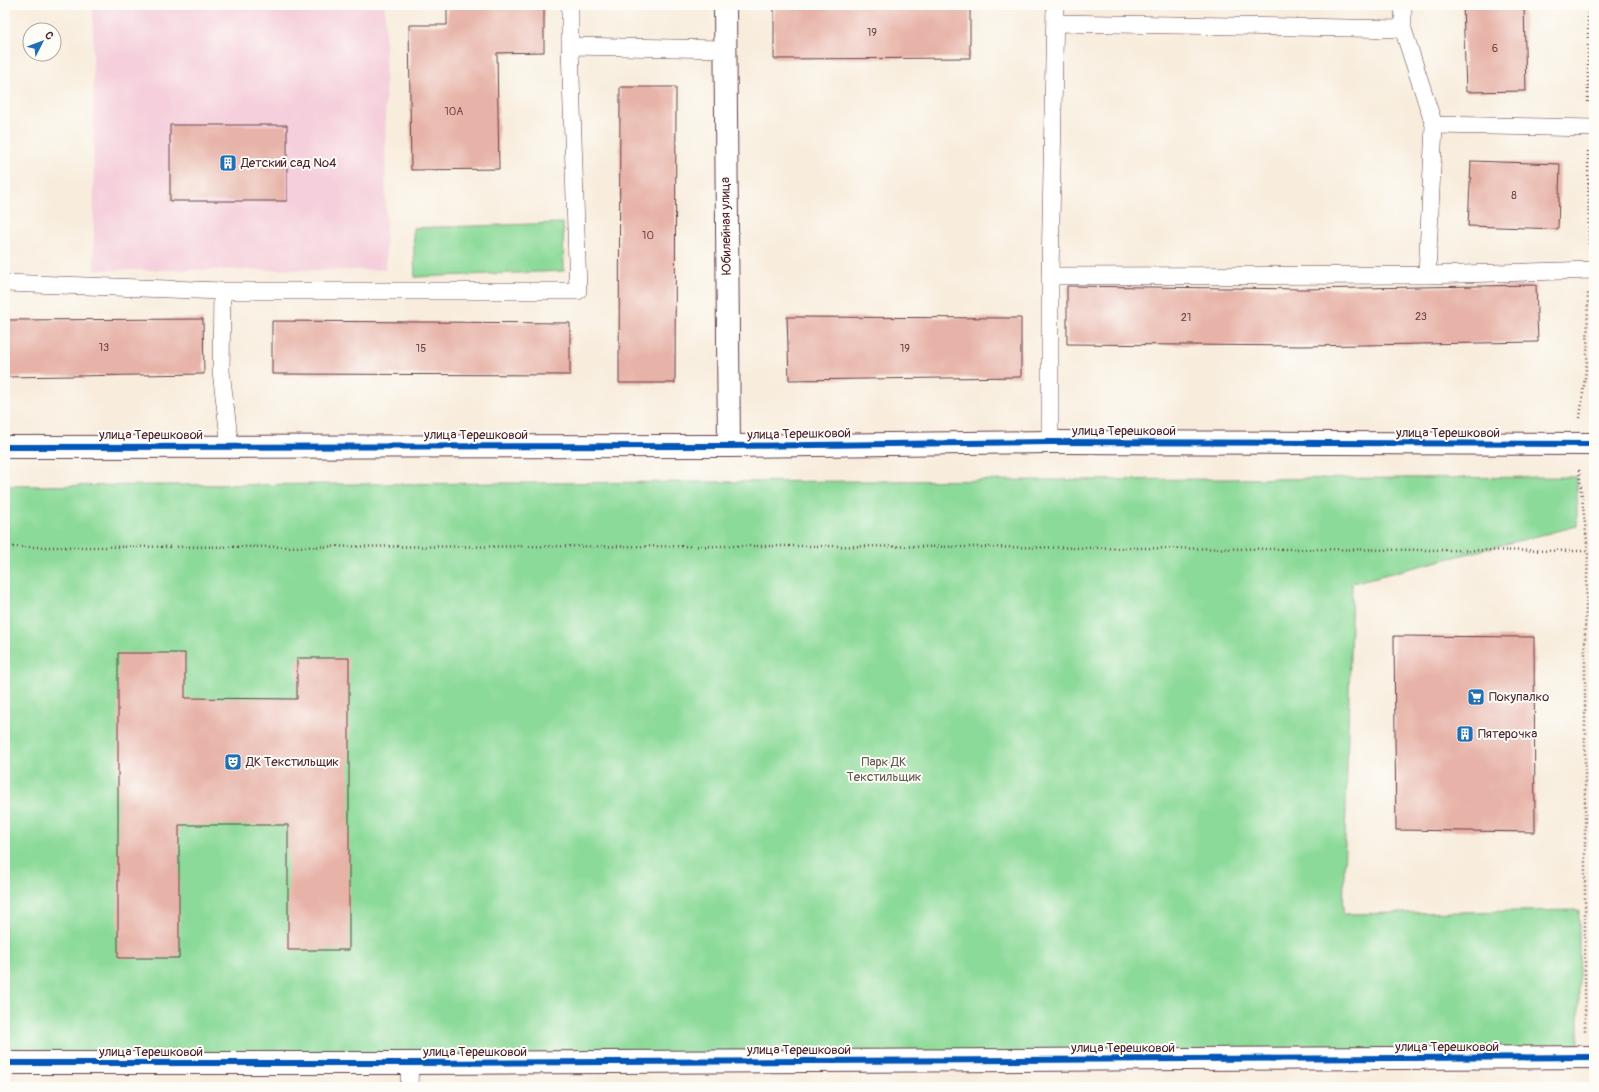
<svg xmlns="http://www.w3.org/2000/svg" width="1599" height="1092" font-family="Pangolin,sans-serif">
<style>
.built{fill:#f5cfdb}
.green{fill:#8cda99;stroke:#6b7c62}
.building{fill:#e7b2a7}
.lines{fill:none;stroke-linecap:round;stroke-linejoin:round}
.service-casing{stroke:#643e46;stroke-width:18}
.minor-casing{stroke:#643e46;stroke-width:24}
.tertiary-casing{stroke:#643e46;stroke-width:24}
.path{stroke:#643e46;stroke-width:2.5;stroke-dasharray:1 3;stroke-linecap:butt}
.service{stroke:#fff;stroke-width:17}
.minor{stroke:#fff;stroke-width:22}
.tertiary{stroke:#fff;stroke-width:22}
.cycleway-casing{stroke:#fdfcf7;stroke-width:8}
.cycleway{stroke:#0057b8;stroke-width:6}
.labels{text-anchor:middle;dominant-baseline:central;stroke-width:4;stroke-linejoin:round;paint-order:stroke}
.number-label{font-size:11px;fill:#71444a}
.poi-label{font-size:13px;fill:#4a1f2b;stroke:#fdfcf7;text-anchor:start}
.street-label{font-size:13px;fill:#4a1f2b;stroke:#fdfcf7}
.park-label{font-size:13px;fill:#5e574c;stroke:#fdfcf7}
</style>
<rect width="100%" height="100%" fill="#fdfcf7"/>
<filter id="ink" filterUnits="userSpaceOnUse"><feTurbulence type="fractalNoise" baseFrequency=".025" numOctaves="2"/><feDisplacementMap in="SourceGraphic" scale="8" xChannelSelector="R" yChannelSelector="G"/><feConvolveMatrix kernelMatrix="1 2 1 2 8 2 1 2 1" color-interpolation-filters="sRGB"/></filter>
<filter id="wash" filterUnits="userSpaceOnUse"><feTurbulence type="fractalNoise" baseFrequency=".012" numOctaves="4" result="noise"/><feDisplacementMap in="SourceGraphic" scale="16" xChannelSelector="R" yChannelSelector="G"/><feGaussianBlur stdDeviation="0.9" result="paint"/><feColorMatrix in="noise" values="0 0 0 0 0 0 0 0 0 0 0 0 0 0 0 0 0 1.4 0 .05"/><feComposite in="paint" operator="in"/></filter>
<g filter="url(#wash)">
<rect width="100%" height="100%" fill="#f8eddd"/>
<path class="built" d="M 93,5 L 385,5 L 386,270 L 94,270 Z"/>
<path class="green" d="M 563,223 L 564,271 L 415,277 L 413,228 Z
M 1577,477 L 1577,526 L 1352,583 L 1343,914 L 1579,910 L 1579,1056 L 5,1060 L 5,486 Z"/>
<g id="blocks">
<path class="building" d="M 447,5 L 544,5 L 544,52 L 497,53 L 499,169 L 411,170 L 409,25 L 447,25 Z
M 774,5 L 970,5 L 970,58 L 774,59 Z
M 1463,5 L 1524,5 L 1526,91 L 1466,92 Z
M 620,87 L 676,87 L 675,383 L 619,383 Z
M 170,125 L 287,125 L 287,201 L 170,201 Z
M 1471,161 L 1560,164 L 1558,229 L 1468,226 Z
M 1536,285 L 1538,342 L 1304,346 L 1067,344 L 1067,286 L 1304,289 Z
M 787,317 L 1021,318 L 1021,377 L 789,380 Z
M 203,319 L 204,374 L 5,377 L 5,320 Z
M 272,321 L 570,323 L 570,375 L 272,374 Z
M 1394,636 L 1534,637 L 1535,832 L 1396,830 Z
M 118,653 L 185,653 L 185,698 L 297,699 L 297,658 L 349,658 L 349,950 L 288,950 L 288,825 L 179,825 L 179,958 L 118,958 Z"/>
</g>
</g>
<g filter="url(#ink)">
<use href="#blocks" fill-opacity="0" stroke="#643e46" stroke-width="1"/>
<g class="lines">
<g class="service-casing">
<path id="service" d="M 1055,23 L 1403,29
M 570,46 L 724,49
M 1434,125 L 1594,128
M 1427,275 L 1594,270
M 1050,276 L 1055,5
M 5,283 L 222,291 L 578,291 L 570,46 L 570,5
M 222,291 L 221,371 L 230,446
M 1050,442 L 1050,276 L 1427,275 L 1434,125 L 1403,29 L 1403,5
M 409,1087 L 410,1063"/>
</g>
<g class="minor-casing">
<path id="minor" d="M 725,5 L 729,446
M 5,1063 L 410,1063 L 1594,1057"/>
</g>
<g class="tertiary-casing">
<path id="tertiary" d="M 5,447 L 729,446 L 1050,442 L 1594,444"/>
</g>
<path class="path" d="M 1588,5 L 1588,104
M 1588,151 L 1589,246
M 1580,418 L 1587,361 L 1588,293
M 1579,470 L 1588,551 L 1585,630 L 1585,1031
M 5,547 L 820,546 L 1588,551"/>
<use href="#service" class="service"/>
<use href="#minor" class="minor"/>
<use href="#tertiary" class="tertiary"/>
<g class="cycleway-casing">
<path id="cycleway" d="M 5,447 L 729,446 L 1050,442 L 1594,444
M 5,1063 L 410,1063 L 1594,1057"/>
</g>
<use href="#cycleway" class="cycleway"/>
</g>
</g>
<defs>
<g id="building-square" transform="scale(0.9)"><rect x="-9" y="-9" width="18" height="18" rx="4" fill="#1f6fb2" stroke="#fdfcf7"/><path d="M-4-6H4V6H1V3H-1V6H-4ZM-2.5-4.3h1.7v1.8h-1.7ZM.8-4.3h1.7v1.8H.8ZM-2.5-1h1.7V.8h-1.7ZM.8-1h1.7V.8H.8Z" fill="#fff"/></g>
<g id="supermarket-square" transform="scale(0.9)"><rect x="-9" y="-9" width="18" height="18" rx="4" fill="#1f6fb2" stroke="#fdfcf7"/><path d="M-6-5.5h2.5l.6 2H6L4.5 2H-2.5L-4.4-4H-6ZM-1.5 3.2a1.3 1.3 0 1 0 .1 0ZM3 3.2a1.3 1.3 0 1 0 .1 0Z" fill="#fff"/></g>
<g id="theatre-square" transform="scale(0.9)"><rect x="-9" y="-9" width="18" height="18" rx="4" fill="#1f6fb2" stroke="#fdfcf7"/><path d="M-5-5.5Q0-4 5-5.5V0Q5 5 0 6Q-5 5-5 0ZM-3.3-2.5H-1v1.5H-3.3ZM1-2.5H3.3v1.5H1ZM-2.8 1Q0 5.5 2.8 1Z" fill="#fff"/></g>
</defs>
<g fill-rule="evenodd">
<use href="#building-square" x="228" y="163"/>
<use href="#supermarket-square" x="1476" y="697"/>
<use href="#building-square" x="1465" y="734"/>
<use href="#theatre-square" x="233" y="762"/>
</g>
<g class="labels">
<g class="number-label">
<text x="872" y="32">19</text>
<text x="1495" y="48">6</text>
<text x="454" y="111">10А</text>
<text x="1514" y="195">8</text>
<text x="648" y="235">10</text>
<text x="1421" y="316">23</text>
<text x="1186" y="317">21</text>
<text x="104" y="347">13</text>
<text x="421" y="348">15</text>
<text x="905" y="348">19</text>
</g>
<g class="poi-label">
<text x="241" y="163">Детский сад №4</text>
<text x="1489" y="697">Покупалко</text>
<text x="1478" y="734">Пятерочка</text>
<text x="246" y="762">ДК Текстильщик</text>
</g>
<g class="street-label">
<text transform="translate(726 226) rotate(-91)">Юбилейная улица</text>
<text x="1124" y="431">улица Терешковой</text>
<text x="1448" y="433">улица Терешковой</text>
<text transform="translate(799 434) rotate(-1)">улица Терешковой</text>
<text x="151" y="435">улица Терешковой</text>
<text x="476" y="435">улица Терешковой</text>
<text x="1447" y="1047">улица Терешковой</text>
<text x="1123" y="1048">улица Терешковой</text>
<text x="799" y="1050">улица Терешковой</text>
<text x="151" y="1052">улица Терешковой</text>
<text x="475" y="1052">улица Терешковой</text>
</g>
<g class="park-label">
<text x="884" y="762">Парк ДК<tspan x="884" dy="15">Текстильщик</tspan></text>
</g>
</g>
<rect width="1599" height="1092" fill="none" stroke="#fdfcf7" stroke-width="20"/>
<g transform="translate(42 42) rotate(48)"><circle r="19" fill="#fdfcf7" stroke="#b5a4a5"/>
<path d="M0-3L7 15L0 10L-7 15Z" fill="#1f6fb2"/>
<text y="-6" font-size="11" font-weight="bold" text-anchor="middle" fill="#4a1f2b">С</text>
</g>
</svg>
